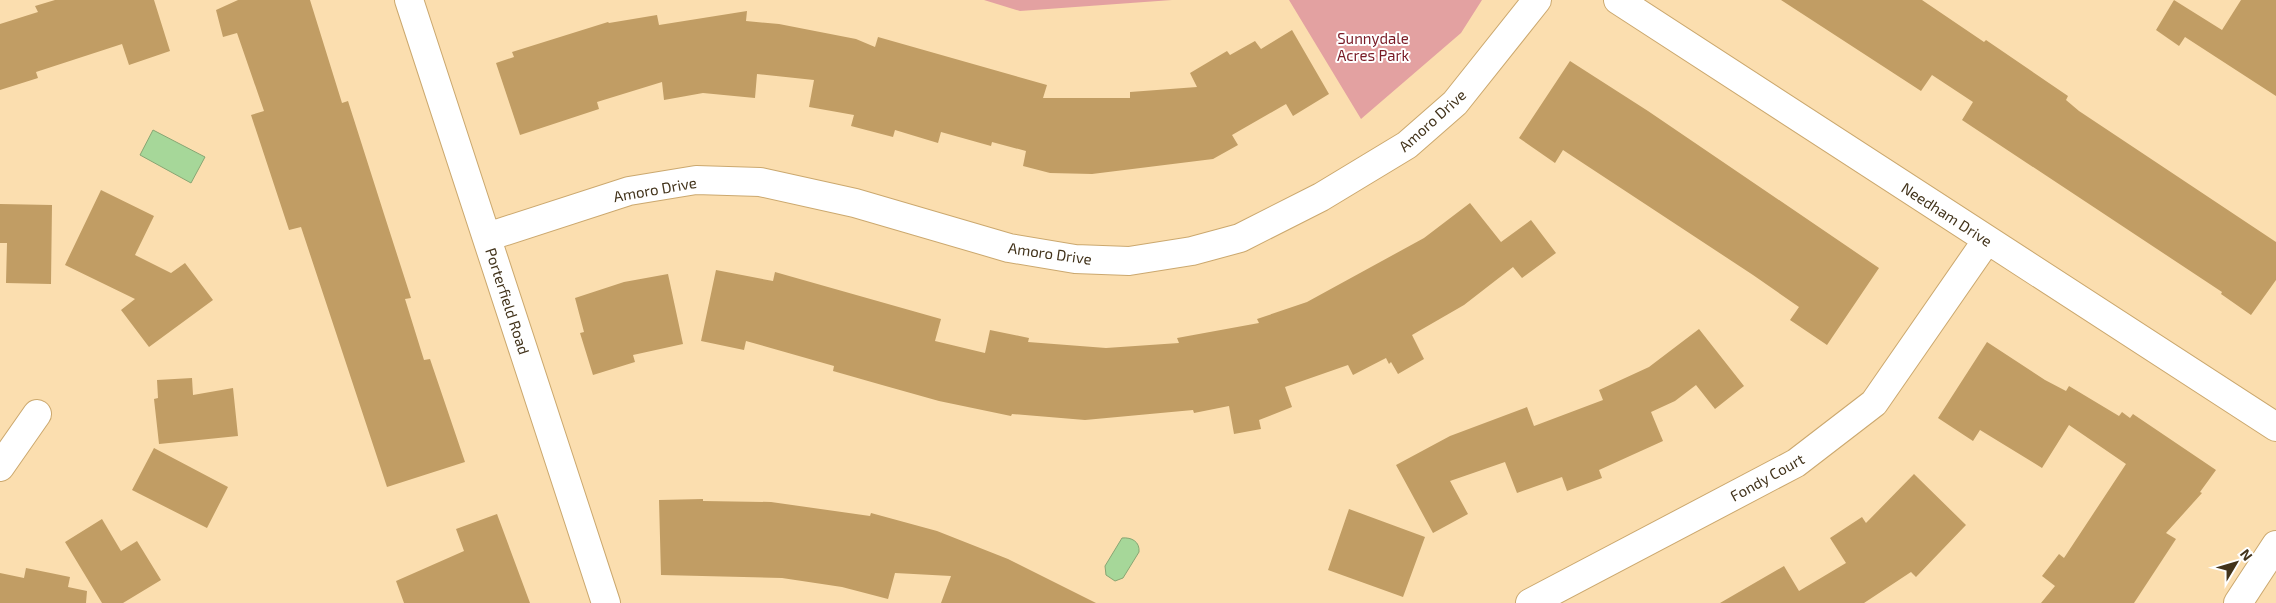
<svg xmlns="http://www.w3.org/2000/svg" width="2276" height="603" font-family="'Exo 2',sans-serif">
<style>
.green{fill:#e3a1a1}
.water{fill:#a6d799;stroke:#88a673}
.building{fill:#c19d64}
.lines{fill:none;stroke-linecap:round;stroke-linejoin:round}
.minor-casing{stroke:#cba86e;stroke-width:30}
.minor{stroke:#fff;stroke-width:28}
.labels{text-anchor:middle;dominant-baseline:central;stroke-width:4;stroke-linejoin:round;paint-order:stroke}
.park-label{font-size:15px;fill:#791b26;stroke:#fff}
.street-label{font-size:15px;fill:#42331b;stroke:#fff}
</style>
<rect width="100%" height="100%" fill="#fbdeaf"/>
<path class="green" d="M 984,0 L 1172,0 L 1020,11 Z
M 1289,0 L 1482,0 L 1461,33 L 1361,119 Z"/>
<path class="water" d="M 153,130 L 205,157 L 191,183 L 140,155 Z
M 1122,538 C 1132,537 1140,542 1139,552 L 1123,578 L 1115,581 L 1106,575 L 1105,566 Z"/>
<path class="building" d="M 55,0 L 154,0 L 170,51 L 129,65 L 122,44 L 36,72 L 38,78 L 0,90 L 0,24 L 38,12 L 35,6 Z
M 238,0 L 310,0 L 342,103 L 348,101 L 384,214 L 411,298 L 405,299 L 424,360 L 430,359 L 465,462 L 387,487 L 301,227 L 289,230 L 251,115 L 264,111 L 237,33 L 223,37 L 216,10 Z
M 1781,0 L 1922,0 L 1984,42 L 1986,40 L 2068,96 L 2066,100 L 2079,111 L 2276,242 L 2276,280 L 2251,315 L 2221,294 L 2222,292 L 1962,120 L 1973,102 L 1932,75 L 1921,91 Z
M 2174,0 L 2222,30 L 2241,0 L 2276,0 L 2276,96 L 2185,37 L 2179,46 L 2156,30 Z
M 747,11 L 746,21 L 779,24 L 856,39 L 875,47 L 878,37 L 1047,85 L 1043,98 L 1130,98 L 1130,92 L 1197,87 L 1190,73 L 1227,51 L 1230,55 L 1255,41 L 1261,49 L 1292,30 L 1329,94 L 1293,116 L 1286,104 L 1232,135 L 1238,145 L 1213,159 L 1092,174 L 1050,173 L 1023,166 L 1026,151 L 992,142 L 991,146 L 941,132 L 938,143 L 895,130 L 893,137 L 851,126 L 854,115 L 809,107 L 814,80 L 757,74 L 755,98 L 703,93 L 664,100 L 662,82 L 597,102 L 599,109 L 520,135 L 496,63 L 514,57 L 512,52 L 608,22 L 609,23 L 657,15 L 659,25 Z
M 1570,61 L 1648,111 L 1879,268 L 1827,345 L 1790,320 L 1799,307 L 1753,275 L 1563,150 L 1555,163 L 1519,138 Z
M 101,190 L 154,216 L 135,255 L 171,273 L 185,263 L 213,300 L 149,347 L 121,310 L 135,299 L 65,265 Z
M 1470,203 L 1501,242 L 1531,220 L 1556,253 L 1522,278 L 1513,267 L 1464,305 L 1412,335 L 1424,359 L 1398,374 L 1391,362 L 1389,364 L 1386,358 L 1353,375 L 1348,365 L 1285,387 L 1292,407 L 1259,420 L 1261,429 L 1234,434 L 1229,406 L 1194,413 L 1193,410 L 1085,420 L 1012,414 L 1011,416 L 939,401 L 882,385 L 833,371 L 834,366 L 746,341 L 744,350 L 701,341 L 716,270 L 773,281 L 775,272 L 941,319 L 935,341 L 985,353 L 990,330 L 1029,338 L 1028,342 L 1106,348 L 1179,343 L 1177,338 L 1259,323 L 1257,319 L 1307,302 L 1424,238 Z
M 0,204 L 52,205 L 51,284 L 6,283 L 7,243 L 0,243 Z
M 668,274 L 683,344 L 633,355 L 635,362 L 593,375 L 580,333 L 584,332 L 575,298 L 624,282 Z
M 1699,329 L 1744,386 L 1715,409 L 1696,385 L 1675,401 L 1651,412 L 1663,441 L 1599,470 L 1602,478 L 1567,491 L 1562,477 L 1517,493 L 1505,462 L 1450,481 L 1468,514 L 1433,533 L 1396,465 L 1450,436 L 1527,407 L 1534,426 L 1603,400 L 1599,390 L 1649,367 Z
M 1987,342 L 2045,380 L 2066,391 L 2069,386 L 2119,416 L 2122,412 L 2130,418 L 2133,414 L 2216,470 L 2200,492 L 2202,493 L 2166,533 L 2176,539 L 2134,603 L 2041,603 L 2055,586 L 2042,576 L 2059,554 L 2064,558 L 2126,464 L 2069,425 L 2042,468 L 1980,430 L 1973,441 L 1938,418 Z
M 192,378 L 193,395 L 233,388 L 238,436 L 159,444 L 154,399 L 158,398 L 157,380 Z
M 154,448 L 228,487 L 207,528 L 132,490 Z
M 1914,474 L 1966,525 L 1916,577 L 1911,572 L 1864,603 L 1720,603 L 1784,566 L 1799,591 L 1846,563 L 1830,538 L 1862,517 L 1866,523 Z
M 703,499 L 703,501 L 771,502 L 870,516 L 871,513 L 937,531 L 1008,559 L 1096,603 L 941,603 L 951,576 L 895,573 L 888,599 L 842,587 L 782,578 L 661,575 L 659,500 Z
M 1349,509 L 1425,537 L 1403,597 L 1328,570 Z
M 497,514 L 530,603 L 404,603 L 396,581 L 464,551 L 456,529 Z
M 102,519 L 121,551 L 137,541 L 161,580 L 123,603 L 102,603 L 65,542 Z
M 26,568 L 70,577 L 68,587 L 87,591 L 86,603 L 0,603 L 0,573 L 24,578 Z"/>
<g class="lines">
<g class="minor-casing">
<path id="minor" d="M 409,0 L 606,603
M 1618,0 L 2276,427
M 487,237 L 629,191 L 696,180 L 760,182 L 855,203 L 1009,248 L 1075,259 L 1129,261 L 1192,251 L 1240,238 L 1321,197 L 1407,145 L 1455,103 L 1537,0
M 0,467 L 37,414
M 1530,603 L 1796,463 L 1874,403 L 1987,240
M 2238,603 L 2276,545"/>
</g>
<use href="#minor" class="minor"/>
</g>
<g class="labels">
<g class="park-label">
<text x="1373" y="38">Sunnydale<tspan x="1373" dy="17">Acres Park</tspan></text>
</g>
<g class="street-label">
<text transform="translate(1432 120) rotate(-42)">Amoro Drive</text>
<text transform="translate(655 189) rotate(-10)">Amoro Drive</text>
<text transform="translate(1947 214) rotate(33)">Needham Drive</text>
<text transform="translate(1050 253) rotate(8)">Amoro Drive</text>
<text transform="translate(508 301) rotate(72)">Porterfield Road</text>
<text transform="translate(1767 477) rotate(-29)">Fondy Court</text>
</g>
</g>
<g transform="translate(2236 563) rotate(52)" stroke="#ffffff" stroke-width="4" paint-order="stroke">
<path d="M0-4L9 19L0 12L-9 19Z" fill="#42331b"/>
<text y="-8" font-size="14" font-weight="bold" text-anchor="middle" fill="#42331b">N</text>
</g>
</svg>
